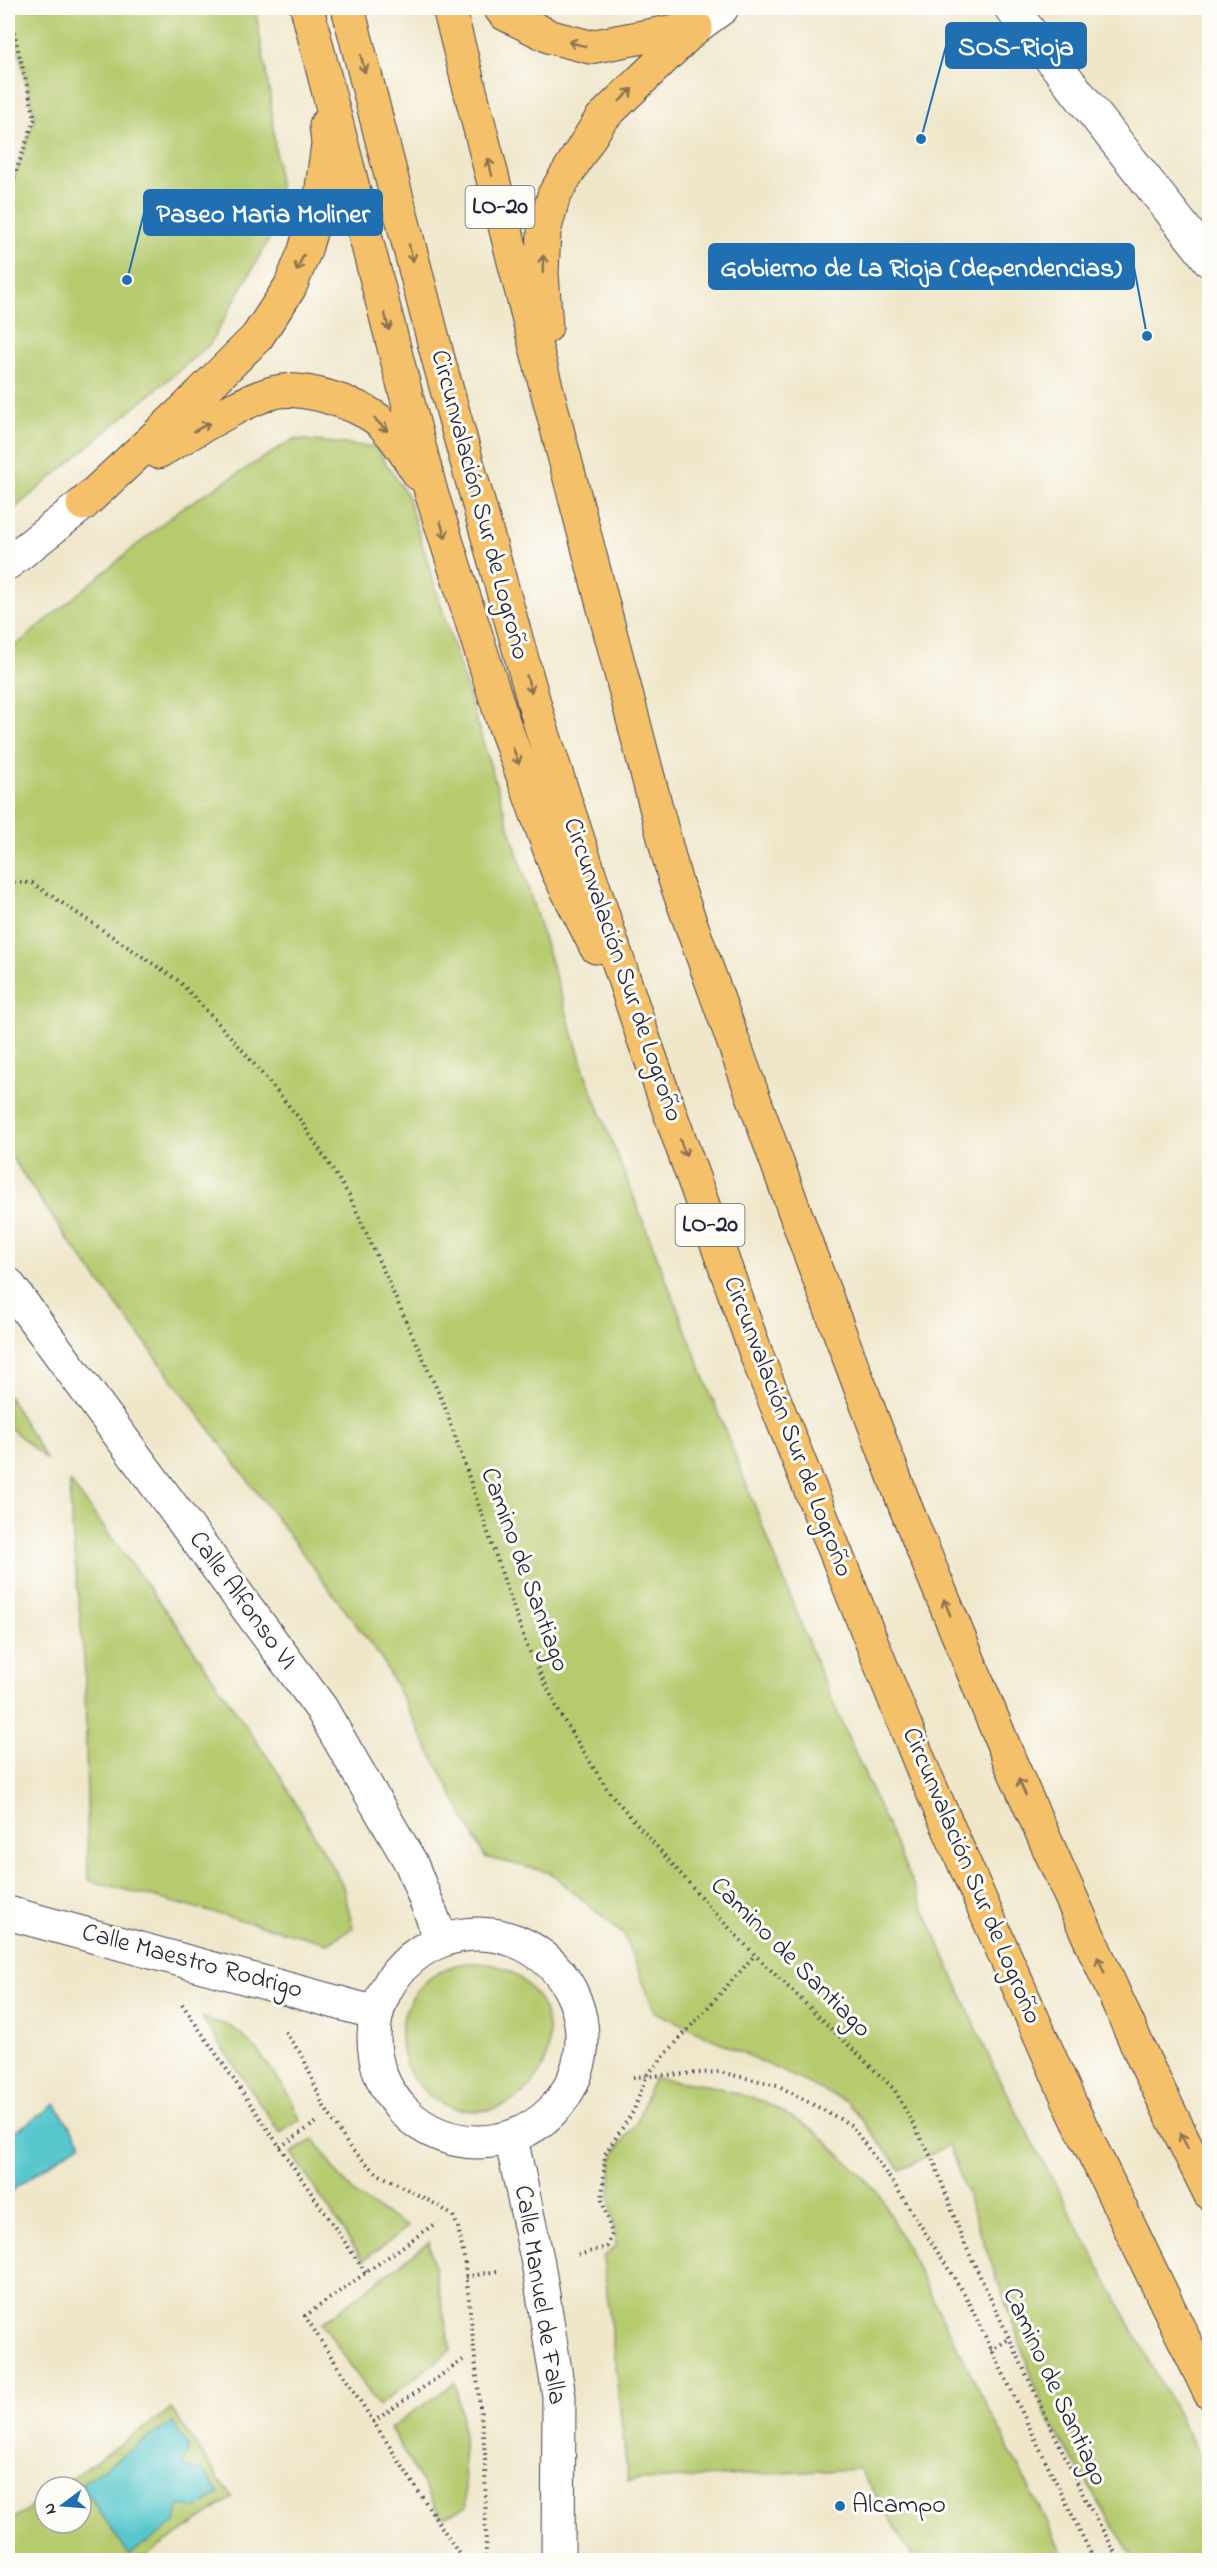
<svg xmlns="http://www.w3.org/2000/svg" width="1217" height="2568" font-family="'Indie Flower',sans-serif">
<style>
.green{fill:#b6ca6e;stroke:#6c7654;stroke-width:1.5}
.water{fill:#59c7cd;stroke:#3e7484;stroke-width:1.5}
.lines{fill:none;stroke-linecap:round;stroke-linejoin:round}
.minor-casing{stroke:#414051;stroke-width:35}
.highway-casing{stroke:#414051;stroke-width:35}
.path{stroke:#414051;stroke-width:4;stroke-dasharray:1.5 4.5;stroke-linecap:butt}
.minor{stroke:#fff;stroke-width:33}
.highway{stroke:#f4c16a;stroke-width:33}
.oneway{stroke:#8b7252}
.poi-dot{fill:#1f6fb2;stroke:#fdfcf7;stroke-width:2}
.labels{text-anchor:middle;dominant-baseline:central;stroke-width:6;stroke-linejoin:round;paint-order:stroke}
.shield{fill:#fdfcf7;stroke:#646373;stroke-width:1.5}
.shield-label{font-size:24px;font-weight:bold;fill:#22223b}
.street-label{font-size:26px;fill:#22223b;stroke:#fdfcf7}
.poi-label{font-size:26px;fill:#22223b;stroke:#fdfcf7;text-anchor:start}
.leader{fill:none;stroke:#1f6fb2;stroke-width:2}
.callout-dot{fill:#1f6fb2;stroke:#fdfcf7;stroke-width:2}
.callout{fill:#1f6fb2;stroke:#1f6fb2;stroke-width:2}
.callout-label{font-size:27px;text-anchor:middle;font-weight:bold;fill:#fff}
</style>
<rect width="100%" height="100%" fill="#fdfcf7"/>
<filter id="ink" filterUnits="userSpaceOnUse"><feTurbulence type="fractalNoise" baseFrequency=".0167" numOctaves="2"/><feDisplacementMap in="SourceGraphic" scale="12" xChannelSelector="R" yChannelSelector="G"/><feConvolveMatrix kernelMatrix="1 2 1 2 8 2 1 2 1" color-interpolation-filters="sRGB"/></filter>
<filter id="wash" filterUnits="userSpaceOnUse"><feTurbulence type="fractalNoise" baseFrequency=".008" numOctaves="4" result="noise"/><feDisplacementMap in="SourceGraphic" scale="24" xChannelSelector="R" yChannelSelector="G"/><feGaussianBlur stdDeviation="1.35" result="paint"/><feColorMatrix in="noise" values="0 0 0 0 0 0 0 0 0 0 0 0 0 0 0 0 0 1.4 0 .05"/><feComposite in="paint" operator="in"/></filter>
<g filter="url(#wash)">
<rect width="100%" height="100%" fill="#f0e7cb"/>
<path class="green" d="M 8,8 L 255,8 L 270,95 L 282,216 L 210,344 L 8,514 L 8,194 L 35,118 Z
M 294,439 L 375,447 L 407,495 L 585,1073 L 823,1680 L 997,2075 L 1209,2473 L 1209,2560 L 1134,2560 L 1046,2416 L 949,2145 L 901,2170 L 848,2102 L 655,2012 L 624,1935 L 551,1873 L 485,1857 L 381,1658 L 66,1237 L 8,1152 L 8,652 L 179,510 Z
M 8,1396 L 47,1460 L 8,1426 Z
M 70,1482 L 178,1627 L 279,1774 L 343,1886 L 353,1928 L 328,1943 L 88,1880 L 85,1672 L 70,1504 Z
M401 2037a74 74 0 1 1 148 0a74 74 0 1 1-148 0Z
M 202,2018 C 211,2021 225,2023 233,2028 C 254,2042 294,2097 300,2120 L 280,2133 Z
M 653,2078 L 712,2086 L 765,2102 L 816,2131 L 878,2192 L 1066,2560 L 915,2560 L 859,2469 L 628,2481 L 603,2257 L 616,2246 L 610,2196 L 612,2160 L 618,2148 L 636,2124 Z
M 314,2139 L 337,2173 L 358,2197 L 408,2227 L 363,2260 L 291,2153 Z
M 429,2242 L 451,2350 L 378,2406 L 322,2323 Z
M 455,2383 L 462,2419 L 466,2507 L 442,2518 L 390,2428 Z
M 171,2409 L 232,2498 L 140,2560 L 8,2560 L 8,2523 L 45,2497 L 45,2523 L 81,2523 L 81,2487 L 59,2487 Z"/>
<path class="water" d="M 55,2104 L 81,2142 L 8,2193 L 8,2137 Z
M 172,2422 L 189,2447 L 183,2466 L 204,2472 L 219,2494 L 197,2509 L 180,2505 L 175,2523 L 129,2555 L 81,2484 Z"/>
</g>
<g filter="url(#ink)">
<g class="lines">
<g class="minor-casing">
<path id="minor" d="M 1011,8 L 1210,261
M 696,27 L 722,8
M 8,563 L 83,504
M 8,1284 L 321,1708 L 411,1863 L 441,1939
M 8,1913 L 376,2013
M374 2038a104 104 0 1 1 208 0a104 104 0 1 1-208 0Z
M 511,2138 L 538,2263 L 559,2396 L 558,2560"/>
</g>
<g class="highway-casing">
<path id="highway" d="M 307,8 L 431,492 L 503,721 L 557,870 L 596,947
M 348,8 L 438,358 L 540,724 L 644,1040 L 758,1359 L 923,1770 L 1073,2110 L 1210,2393
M 449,8 L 551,406 L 675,880 L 810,1254 L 907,1511 L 1012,1766 L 1144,2060 L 1210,2194
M 500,8 L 505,14 L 551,37 L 590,47 L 696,27
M 546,327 L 542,273 L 544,232 L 554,195 L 601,119 L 696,27
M 158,452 C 188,435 250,395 281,391 C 308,388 355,403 377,419 C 394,433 407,456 419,474
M 83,504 L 185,409 L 257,337 L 290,287 L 305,250 L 321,195 L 328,144 L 326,125"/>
</g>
<path class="path" d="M 8,194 L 35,118 L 8,8
M 8,882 L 32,883 L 179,981 L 238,1045 L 299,1118 L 349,1195 L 445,1407 L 526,1644 L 561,1716 L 609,1792 L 715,1913 L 755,1955 L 894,2089 L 935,2164 L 962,2238 L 1087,2503 L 1120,2560
M 182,2004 L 366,2273
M 285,2032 L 303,2057 L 323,2105 L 350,2148 L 378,2174 L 439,2206 L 453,2216 L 458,2227 L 465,2263 L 485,2454 L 486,2560
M 633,2077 L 719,2072 L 777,2085 L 851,2125 L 896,2187 L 965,2295 L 1094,2560
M 280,2147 L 317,2122
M 433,2225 L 305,2316 L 463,2560
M 578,2255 L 607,2247 L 612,2234 L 602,2200 L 605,2154 L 633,2112 L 647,2075 L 755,1955
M 466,2277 L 497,2271
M 991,2351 L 1010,2338
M 373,2422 L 463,2360"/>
<use href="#minor" class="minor"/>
<use href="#highway" class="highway"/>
</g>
<defs><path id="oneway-shaft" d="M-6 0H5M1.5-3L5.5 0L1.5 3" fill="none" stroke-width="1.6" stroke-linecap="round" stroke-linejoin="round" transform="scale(1.5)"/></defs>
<g class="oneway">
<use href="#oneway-shaft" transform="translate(577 44) rotate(-165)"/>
<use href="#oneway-shaft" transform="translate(363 64) rotate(76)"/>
<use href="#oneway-shaft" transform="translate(626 95) rotate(-44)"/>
<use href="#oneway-shaft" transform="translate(490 167) rotate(-104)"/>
<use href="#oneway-shaft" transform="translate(411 253) rotate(76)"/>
<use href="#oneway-shaft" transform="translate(300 263) rotate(113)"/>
<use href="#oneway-shaft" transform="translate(543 264) rotate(-88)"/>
<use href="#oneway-shaft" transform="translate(387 322) rotate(76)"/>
<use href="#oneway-shaft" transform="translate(381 425) rotate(44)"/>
<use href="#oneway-shaft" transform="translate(202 427) rotate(-29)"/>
<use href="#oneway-shaft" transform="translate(443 530) rotate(73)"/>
<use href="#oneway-shaft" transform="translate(529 684) rotate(74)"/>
<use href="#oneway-shaft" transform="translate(516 756) rotate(70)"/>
<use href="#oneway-shaft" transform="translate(683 1148) rotate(70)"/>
<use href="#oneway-shaft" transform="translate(947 1607) rotate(-112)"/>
<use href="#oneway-shaft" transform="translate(1022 1787) rotate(-114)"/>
<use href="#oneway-shaft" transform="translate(1101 1965) rotate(-114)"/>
<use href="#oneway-shaft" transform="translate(1184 2141) rotate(-116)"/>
</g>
</g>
<circle class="poi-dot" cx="840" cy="2506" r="6"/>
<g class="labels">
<g class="shield">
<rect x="465.5" y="186" width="69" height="42" rx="4.5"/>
<rect x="675.5" y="1204" width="69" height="42" rx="4.5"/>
</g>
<g class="shield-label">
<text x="500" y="207">LO-20</text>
<text x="710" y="1225">LO-20</text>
</g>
<g class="street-label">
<text transform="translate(479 505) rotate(75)">Circunvalación Sur de Logroño</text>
<text transform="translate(622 970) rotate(71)">Circunvalación Sur de Logroño</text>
<text transform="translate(787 1427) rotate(69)">Circunvalación Sur de Logroño</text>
<text transform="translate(524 1570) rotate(70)">Camino de Santiago</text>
<text transform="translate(242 1601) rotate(54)">Calle Alfonso VI</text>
<text transform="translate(971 1876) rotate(67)">Circunvalación Sur de Logroño</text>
<text transform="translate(790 1958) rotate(45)">Camino de Santiago</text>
<text transform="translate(192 1962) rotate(15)">Calle Maestro Rodrigo</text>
<text transform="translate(539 2295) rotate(81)">Calle Manuel de Falla</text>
<text transform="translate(1054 2387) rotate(65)">Camino de Santiago</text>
</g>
<g class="poi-label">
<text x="852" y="2506">Alcampo</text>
</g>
</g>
<path class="leader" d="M921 139L946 46M127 280L144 213M1147 336L1134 267"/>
<g class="callout-dot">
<circle cx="921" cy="139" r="6"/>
<circle cx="127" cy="280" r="6"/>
<circle cx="1147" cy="336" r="6"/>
</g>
<g class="callout">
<rect x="946" y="23" width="140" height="45" rx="6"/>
<rect x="144" y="190" width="238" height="45" rx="6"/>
<rect x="709" y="244" width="425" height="45" rx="6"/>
</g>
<g class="callout-label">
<text x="1016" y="55">SOS-Rioja</text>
<text x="263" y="222">Paseo Maria Moliner</text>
<text x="921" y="276">Gobierno de La Rioja (dependencias)</text>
</g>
<rect width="1217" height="2568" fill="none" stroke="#fdfcf7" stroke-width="30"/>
<g transform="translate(63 2505) rotate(254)"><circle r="28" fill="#fdfcf7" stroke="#a5a5ac" stroke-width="1.5"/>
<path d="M0-4.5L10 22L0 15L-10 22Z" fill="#1f6fb2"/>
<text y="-9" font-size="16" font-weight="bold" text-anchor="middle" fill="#22223b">N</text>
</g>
</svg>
